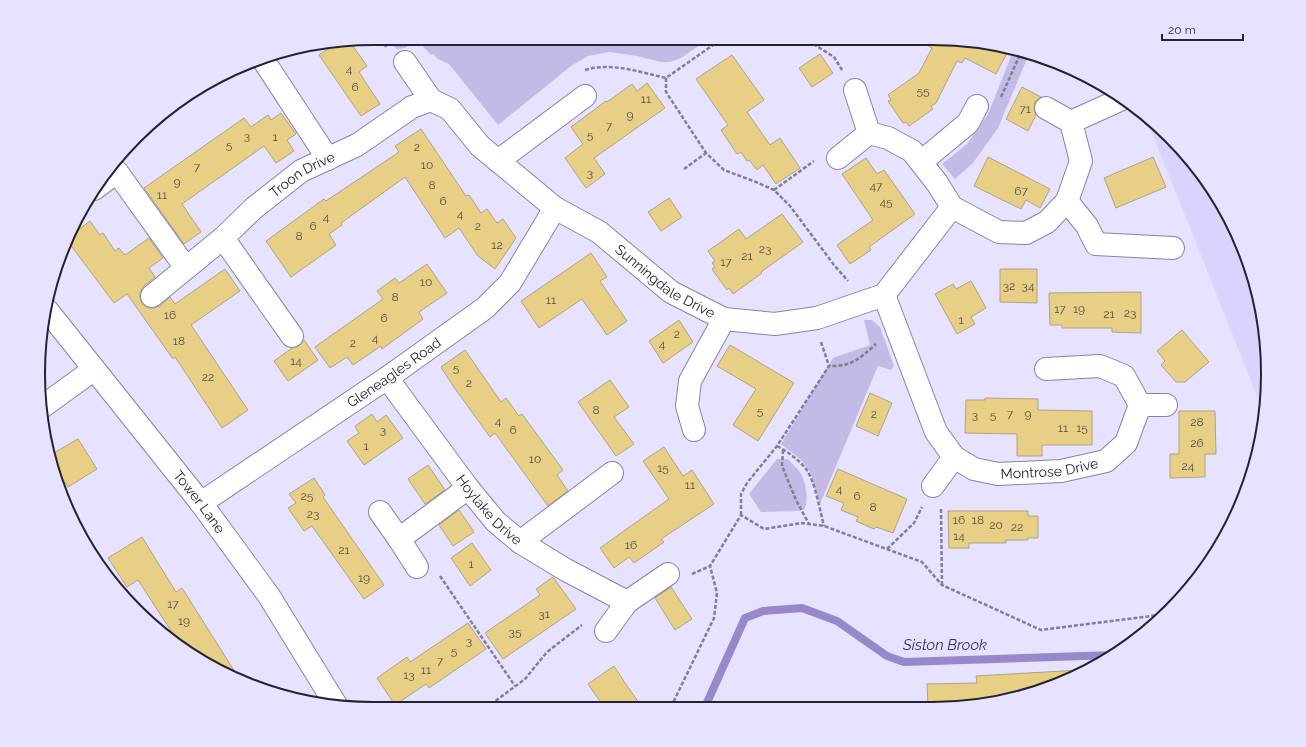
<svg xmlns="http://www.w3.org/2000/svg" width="1306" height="747" font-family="Raleway,sans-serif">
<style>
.built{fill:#dbd3fd}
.green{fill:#c3bbe5}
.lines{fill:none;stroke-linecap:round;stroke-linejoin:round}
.stream{stroke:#9788c9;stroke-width:8}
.building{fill:#e8cf86;stroke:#afa382}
.minor-casing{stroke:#8983a3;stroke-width:24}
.path{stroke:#827e93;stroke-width:2.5;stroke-dasharray:4 2;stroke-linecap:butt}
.minor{stroke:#fff;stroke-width:22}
.labels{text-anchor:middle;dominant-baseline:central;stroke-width:3;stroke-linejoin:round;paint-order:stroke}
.number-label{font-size:12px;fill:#564e46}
.street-label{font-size:14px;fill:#262330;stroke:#e7e2ff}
.water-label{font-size:15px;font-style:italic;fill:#402774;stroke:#e7e2ff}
.rim{fill:none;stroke:#262330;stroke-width:2}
</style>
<rect width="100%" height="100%" fill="#e7e2ff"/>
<path class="built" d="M 1145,115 L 1154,121 L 1199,169 L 1234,225 L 1257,287 L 1267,352 L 1265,416 Z"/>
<path class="green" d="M 388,38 L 710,38 L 681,58 L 670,62 L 661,62 L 637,56 L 609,52 L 588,56 L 571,66 L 498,125 L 449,64 L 438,59 L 433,54 L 431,55 L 418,41 L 414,41 L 405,48 L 397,49 L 392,45 Z
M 1014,49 L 1029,54 L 998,128 L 973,163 L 955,179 L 942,164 L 967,144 L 988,114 Z
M 864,320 L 872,320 L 880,327 L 894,366 L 891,370 L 878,366 L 820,504 L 810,472 L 800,459 L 781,444 L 833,358 L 870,345 Z
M 777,459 L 788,459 C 792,464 798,469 801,474 C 806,483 809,501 804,510 L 797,511 L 761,512 L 749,494 Z"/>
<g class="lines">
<path class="stream" d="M 705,707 L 745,618 L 763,611 L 802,608 L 837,621 L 887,656 L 904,662 L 1114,655"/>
</g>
<path class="building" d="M 915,39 L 954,39 L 992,45 L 1007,53 L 996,74 L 965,58 L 962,63 L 957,61 L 936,103 L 931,106 L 933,109 L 909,126 L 906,122 L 903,123 L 888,101 L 891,100 L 888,95 L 919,73 L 932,48 Z
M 350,42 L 367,66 L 359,72 L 380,104 L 361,116 L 319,55 L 335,44 Z
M 820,54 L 833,73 L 812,87 L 799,68 Z
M 732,55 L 764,100 L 747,112 L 770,145 L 780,138 L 800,168 L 776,184 L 763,165 L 757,170 L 749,160 L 747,161 L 741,152 L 737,154 L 721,130 L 728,125 L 696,79 Z
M 647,83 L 665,108 L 594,158 L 605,174 L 586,188 L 565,158 L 583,144 L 571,127 L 606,101 L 607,102 L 632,84 L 637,91 Z
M 1022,87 L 1041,97 L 1035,102 L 1034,109 L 1036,115 L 1028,131 L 1006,119 Z
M 281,113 L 296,134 L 287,140 L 294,151 L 276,163 L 264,146 L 182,204 L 201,232 L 184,244 L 144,188 L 244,118 L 251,127 L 268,115 L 271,120 Z
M 421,129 L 466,196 L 469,195 L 481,213 L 487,209 L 497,223 L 503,219 L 516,238 L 495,269 L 478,256 L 459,228 L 445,238 L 405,177 L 341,223 L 342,225 L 329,234 L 336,245 L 291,277 L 266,241 L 324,199 L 326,201 L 399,152 L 395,146 Z
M 988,157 L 1050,189 L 1040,208 L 1026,200 L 1021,209 L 974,186 Z
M 1153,157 L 1166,187 L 1116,208 L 1104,178 Z
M 866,158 L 877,174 L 884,170 L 915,214 L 869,247 L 871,250 L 850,264 L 837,245 L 873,220 L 842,174 Z
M 669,198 L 682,217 L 661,231 L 648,212 Z
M 782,214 L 803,242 L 761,272 L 762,273 L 733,294 L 729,288 L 727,290 L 712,269 L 715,267 L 712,263 L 715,261 L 708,251 L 739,229 L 746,239 Z
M 90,221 L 100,235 L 103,233 L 115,251 L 119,248 L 125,255 L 149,238 L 163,258 L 149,268 L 155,277 L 144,286 L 140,292 L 140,298 L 142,304 L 148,308 L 154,308 L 160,306 L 170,297 L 175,304 L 225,269 L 240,291 L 191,325 L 248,410 L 222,428 L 175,357 L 173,359 L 127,294 L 114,303 L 69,243 L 74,233 Z
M 591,253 L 607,277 L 600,281 L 627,321 L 607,335 L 582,299 L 539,328 L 521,301 Z
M 427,264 L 447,293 L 419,312 L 423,319 L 382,349 L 381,346 L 353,365 L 347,357 L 330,368 L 315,347 L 383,299 L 377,291 L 395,278 L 399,283 Z
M 1000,269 L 1037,269 L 1037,303 L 1000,302 Z
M 971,281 L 986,308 L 971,317 L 975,324 L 957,334 L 935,294 L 953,284 L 956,289 Z
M 1141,292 L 1141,333 L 1112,332 L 1112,328 L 1062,328 L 1062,325 L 1050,325 L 1049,293 Z
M 679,320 L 693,342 L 663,363 L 649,341 Z
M 1182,330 L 1209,362 L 1185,382 L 1176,382 L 1161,365 L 1165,361 L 1157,351 Z
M 304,340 L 318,360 L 288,381 L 274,361 L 292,348 L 299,346 Z
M 730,345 L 794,383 L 758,441 L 733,425 L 756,389 L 717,366 Z
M 465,350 L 501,402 L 506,398 L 519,416 L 522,414 L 563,470 L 557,475 L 568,491 L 548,506 L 495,433 L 490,437 L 451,383 L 441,367 Z
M 610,380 L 629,407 L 614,417 L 634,444 L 616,456 L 578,402 Z
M 870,393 L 892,403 L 878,436 L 856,426 Z
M 985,398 L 1038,399 L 1038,410 L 1092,411 L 1092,445 L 1042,445 L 1042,456 L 1017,456 L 1017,434 L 965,433 L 966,400 L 985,400 Z
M 1179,411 L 1215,411 L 1216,454 L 1205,454 L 1205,477 L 1170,478 L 1170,454 L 1179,454 Z
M 372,414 L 377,422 L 386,415 L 403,438 L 364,465 L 347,441 L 359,433 L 355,426 Z
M 78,439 L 97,469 L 68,487 L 55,467 L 52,454 Z
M 664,447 L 683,476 L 692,470 L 714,504 L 661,539 L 664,542 L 634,563 L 629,557 L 614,568 L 600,548 L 669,499 L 643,461 Z
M 428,465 L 445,490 L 425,504 L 408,479 Z
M 838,469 L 907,499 L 893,533 L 876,527 L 874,529 L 856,521 L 858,517 L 841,510 L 844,503 L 826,496 Z
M 314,478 L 325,495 L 323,497 L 384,585 L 364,599 L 312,526 L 304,531 L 288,508 L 296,503 L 289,494 Z
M 459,510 L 474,532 L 453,546 L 439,525 Z
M 948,511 L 1028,511 L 1028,516 L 1038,516 L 1038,538 L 1028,538 L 1028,540 L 1006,540 L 1006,543 L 969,543 L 969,548 L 949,548 Z
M 142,537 L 176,592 L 182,588 L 240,680 L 206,664 L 177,640 L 138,580 L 127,587 L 108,558 Z
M 472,543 L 491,570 L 470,586 L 451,558 Z
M 553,577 L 576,609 L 503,659 L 485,633 L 540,595 L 536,589 Z
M 671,587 L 692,619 L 675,630 L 655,598 Z
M 468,623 L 486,649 L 429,688 L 426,684 L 395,705 L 377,678 L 407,657 L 410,662 Z
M 614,666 L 625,683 L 642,707 L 604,707 L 588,684 Z
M 1080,670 L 1080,672 L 1041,691 L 976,706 L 928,706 L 927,684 L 977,683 L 976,676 Z"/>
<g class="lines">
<g class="minor-casing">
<g id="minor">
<path d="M 262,58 L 328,159"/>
<path id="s1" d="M 405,62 L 431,100 L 450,109 L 480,146 L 555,208 L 599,232 L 671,292 L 724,319 L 775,324 L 817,318 L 884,295 L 952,207"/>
<path d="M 855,90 L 869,133 L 888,138 L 912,151 L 937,183 L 952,207 L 999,232 L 1026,233 L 1047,222 L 1067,201 L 1081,161 L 1071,122 L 1122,99"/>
<path d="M 1046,108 L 1071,122"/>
<path d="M 838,158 L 869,133"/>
<path d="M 498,161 L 585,96"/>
<path d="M 921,162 L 968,123 L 977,106"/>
<path d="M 94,189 L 117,172 L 186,268"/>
<path d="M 1067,201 L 1087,226 L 1096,244 L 1173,248"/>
<path id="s2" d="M 884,295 L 936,432 L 954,457 L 974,469 L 998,474 L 1061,471 L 1106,461 L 1126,443 L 1140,405 L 1124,376 L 1100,366 L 1046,369"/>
<path d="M 152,296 L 223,238"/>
<path id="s3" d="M 47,310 L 201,503 L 269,596 L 336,705"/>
<path id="s4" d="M 292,336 L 223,238 L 254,208 L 301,171 L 357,145 L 412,107 L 431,100"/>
<path id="s5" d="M 387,378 L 468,488 L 496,522 L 520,542 L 566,570 L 627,602"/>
<path d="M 1140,405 L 1166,405"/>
<path d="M 42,407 L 93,370"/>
<path d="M 694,430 L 687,406 L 690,381 L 724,319"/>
<path d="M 933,486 L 954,457"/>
<path id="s6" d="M 201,503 L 387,378 L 485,308 L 510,283 L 555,208"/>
<path d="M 380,512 L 399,539 L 468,488"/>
<path d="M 399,539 L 417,567"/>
<path d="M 520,542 L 612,473"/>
<path d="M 606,631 L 627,602 L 668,574"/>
</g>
</g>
<path class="path" d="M 382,38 L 386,47
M 796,39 L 815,45 L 834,57 L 842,70
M 585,70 C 612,62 639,72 666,78 L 723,38
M 666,78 L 666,92 L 706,153 L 724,170 L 756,182 L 774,190 L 790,206 L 834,265 L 848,281
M 1001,97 L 1022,50
M 684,169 L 706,153
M 774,190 L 814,161
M 821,342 L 829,366
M 777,446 C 788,452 798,459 806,469 C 815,481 820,511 824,526
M 783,450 L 782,466 L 796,500 L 809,524
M 941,509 L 942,584
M 741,515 L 741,494 L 747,483 L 777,446 L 829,366 C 852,367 860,358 876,344
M 887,549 L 914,523 L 922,507
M 692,574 L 710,566
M 440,576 L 515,686
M 671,707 L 714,618 L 717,593 L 710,566 L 741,515 L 764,529 L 802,523 L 824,526 L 922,562 L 942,585 L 1041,630 L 1166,614
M 486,708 L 525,679 L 547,652 L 582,625"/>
<use href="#minor" class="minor"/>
</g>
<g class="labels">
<g class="number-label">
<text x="349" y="69">4</text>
<text x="355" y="87">6</text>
<text x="923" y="91">55</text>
<text x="646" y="99">11</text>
<text x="1025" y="109">71</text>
<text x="630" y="115">9</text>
<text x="609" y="126">7</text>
<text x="590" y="135">5</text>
<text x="247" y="136">3</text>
<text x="275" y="137">1</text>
<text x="229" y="145">5</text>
<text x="417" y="147">2</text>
<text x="427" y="165">10</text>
<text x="197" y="167">7</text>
<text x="590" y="173">3</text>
<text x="177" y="182">9</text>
<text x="432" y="185">8</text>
<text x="876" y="186">47</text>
<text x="1021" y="191">67</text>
<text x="162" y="195">11</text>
<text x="443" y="201">6</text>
<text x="886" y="202">45</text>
<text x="460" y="214">4</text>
<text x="326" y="217">4</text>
<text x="313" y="226">6</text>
<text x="478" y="226">2</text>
<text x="299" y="236">8</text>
<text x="497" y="245">12</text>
<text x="765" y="249">23</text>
<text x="747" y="256">21</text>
<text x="726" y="262">17</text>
<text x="426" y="282">10</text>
<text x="1009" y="286">32</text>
<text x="1028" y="286">34</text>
<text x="395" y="297">8</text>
<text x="551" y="300">11</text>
<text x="1060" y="309">17</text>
<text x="1079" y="309">19</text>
<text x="1130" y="313">23</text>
<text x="1109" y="314">21</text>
<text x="170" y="315">16</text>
<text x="384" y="318">6</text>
<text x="961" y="320">1</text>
<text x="677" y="334">2</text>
<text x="375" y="338">4</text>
<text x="179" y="341">18</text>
<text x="353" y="343">2</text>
<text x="662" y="344">4</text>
<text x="296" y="361">14</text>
<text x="456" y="368">5</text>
<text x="208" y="377">22</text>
<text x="469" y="383">2</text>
<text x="596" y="410">8</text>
<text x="760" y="411">5</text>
<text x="874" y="414">2</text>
<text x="1010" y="414">7</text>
<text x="1028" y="414">9</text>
<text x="975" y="415">3</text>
<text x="993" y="415">5</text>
<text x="498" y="421">4</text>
<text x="1197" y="422">28</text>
<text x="1063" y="428">11</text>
<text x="1082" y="428">15</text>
<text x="383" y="430">3</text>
<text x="513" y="430">6</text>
<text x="1197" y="443">26</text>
<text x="366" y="446">1</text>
<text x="535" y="459">10</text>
<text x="1188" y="466">24</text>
<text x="663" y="468">15</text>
<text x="690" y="485">11</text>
<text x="839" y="489">4</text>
<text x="307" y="496">25</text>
<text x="857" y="496">6</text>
<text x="873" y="507">8</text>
<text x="313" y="514">23</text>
<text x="959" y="520">16</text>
<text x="978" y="520">18</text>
<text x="996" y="525">20</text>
<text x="1017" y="527">22</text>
<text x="959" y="536">14</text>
<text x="631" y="545">16</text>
<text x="344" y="550">21</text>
<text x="471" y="564">1</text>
<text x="364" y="578">19</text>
<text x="173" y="604">17</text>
<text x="544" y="614">31</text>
<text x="184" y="621">19</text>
<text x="515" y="632">35</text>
<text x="469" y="641">3</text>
<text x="454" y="651">5</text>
<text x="440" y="661">7</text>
<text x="426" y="670">11</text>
<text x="409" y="675">13</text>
</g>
<g class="street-label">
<text stroke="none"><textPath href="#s4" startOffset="222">Troon Drive</textPath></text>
<text stroke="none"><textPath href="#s1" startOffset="345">Sunningdale Drive</textPath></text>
<text stroke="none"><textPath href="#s6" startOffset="233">Gleneagles Road</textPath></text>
<text stroke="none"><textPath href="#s2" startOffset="277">Montrose Drive</textPath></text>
<text stroke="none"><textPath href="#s3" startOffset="245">Tower Lane</textPath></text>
<text stroke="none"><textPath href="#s5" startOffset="167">Hoylake Drive</textPath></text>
</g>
<g class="water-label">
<text x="945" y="645">Siston Brook</text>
</g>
</g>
<path d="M0 0H1306V747H0ZM373 45H933A328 328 0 0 1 1261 373V374A328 328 0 0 1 933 702H373A328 328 0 0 1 45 374V373A328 328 0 0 1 373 45Z" fill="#e7e2ff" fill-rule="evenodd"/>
<path class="rim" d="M373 45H933A328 328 0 0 1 1261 373V374A328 328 0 0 1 933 702H373A328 328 0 0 1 45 374V373A328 328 0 0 1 373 45Z"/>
<path d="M1162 34v6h81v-6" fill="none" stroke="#262330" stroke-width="2"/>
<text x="1168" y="34" font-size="12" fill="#262330" stroke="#e7e2ff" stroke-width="3" paint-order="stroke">20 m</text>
</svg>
